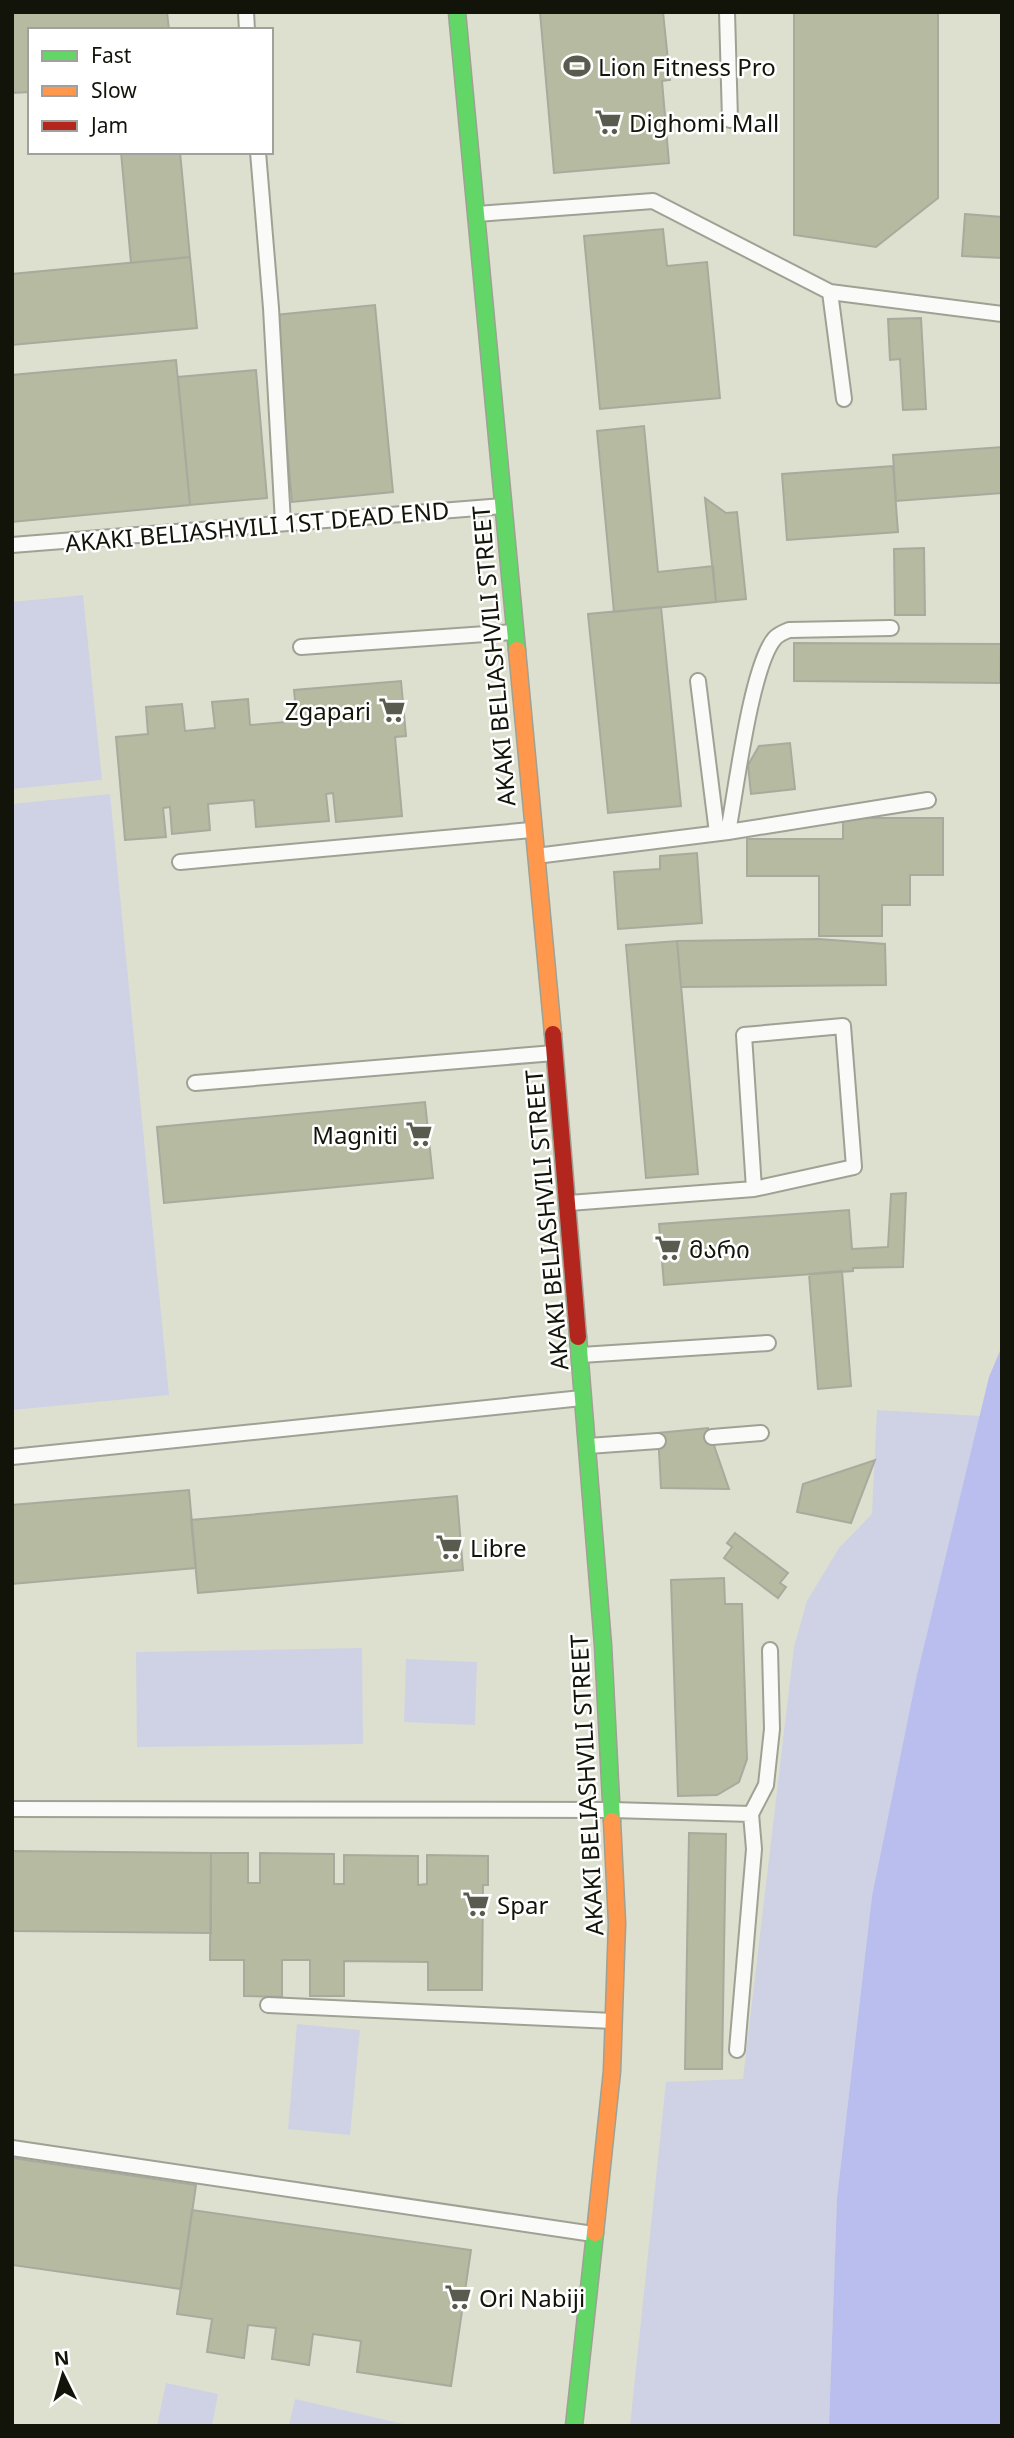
<svg xmlns="http://www.w3.org/2000/svg" width="1014" height="2438" font-family="'Noto Sans','Noto Sans Georgian',sans-serif">
<style>
.green{fill:#ced2e4}
.water{fill:#b9beee}
.building{fill:#b6baa1;stroke:#a8aa9d;stroke-width:2}
.lines{fill:none;stroke-linecap:round;stroke-linejoin:round}
.lane-casing{stroke:#9fa194;stroke-width:18}
.fast-casing{stroke:#9fa194;stroke-width:19}
.slow-casing{stroke:#9fa194;stroke-width:19}
.jam-casing{stroke:#9fa194;stroke-width:19}
.lane{stroke:#fafaf8;stroke-width:14}
.fast{stroke:#63d668;stroke-width:16}
.slow{stroke:#ff974d;stroke-width:16}
.jam{stroke:#b3261e;stroke-width:16}
.labels{text-anchor:middle;dominant-baseline:central;stroke-width:5;stroke-linejoin:round;paint-order:stroke}
.poi-label{font-size:24px;fill:#121409;stroke:#fff;text-anchor:start}
.street-label{font-size:24px;fill:#121409;stroke:#fff}
</style>
<rect width="100%" height="100%" fill="#dde0cf"/>
<path class="green" d="M 83,595 L 102,780 L 12,789 L 12,602 Z
M 110,794 L 169,1395 L 12,1410 L 12,804 Z
M 877,1410 L 980,1416 L 916,1679 L 872,1896 L 837,2198 L 829,2426 L 630,2426 L 666,2082 L 743,2079 L 794,1647 L 807,1601 L 839,1548 L 872,1514 Z
M 362,1648 L 363,1744 L 137,1747 L 136,1652 Z
M 406,1659 L 477,1662 L 475,1725 L 404,1722 Z
M 297,2024 L 360,2030 L 350,2135 L 288,2129 Z
M 166,2383 L 218,2394 L 212,2426 L 157,2426 Z
M 295,2399 L 412,2426 L 289,2426 Z"/>
<path class="water" d="M 1002,1346 L 1002,2426 L 829,2426 L 837,2198 L 872,1896 L 916,1679 L 989,1377 Z"/>
<path class="building" d="M 12,12 L 167,12 L 169,30 L 30,30 L 30,92 L 12,93 Z
M 540,12 L 663,12 L 670,80 L 662,81 L 669,163 L 554,173 Z
M 794,12 L 938,12 L 938,198 L 876,247 L 794,235 Z
M 121,152 L 180,152 L 190,257 L 131,263 Z
M 965,214 L 1002,217 L 1002,258 L 962,256 Z
M 663,229 L 667,266 L 707,262 L 720,398 L 600,409 L 584,236 Z
M 190,257 L 197,328 L 12,345 L 12,274 Z
M 375,305 L 393,492 L 292,502 L 275,315 Z
M 921,318 L 926,409 L 903,410 L 900,359 L 890,360 L 888,319 Z
M 176,360 L 190,505 L 12,522 L 12,375 Z
M 256,370 L 267,498 L 190,505 L 178,377 Z
M 644,426 L 658,572 L 713,566 L 716,602 L 614,612 L 597,431 Z
M 1002,447 L 1002,493 L 896,501 L 893,455 Z
M 893,466 L 898,532 L 787,540 L 782,474 Z
M 705,498 L 726,513 L 737,512 L 746,599 L 716,602 Z
M 924,548 L 925,615 L 895,615 L 894,549 Z
M 661,607 L 681,806 L 608,813 L 588,614 Z
M 794,643 L 1001,644 L 1000,683 L 794,681 Z
M 401,681 L 406,736 L 395,737 L 402,816 L 336,822 L 333,793 L 326,794 L 329,821 L 256,827 L 254,800 L 208,804 L 210,830 L 172,834 L 170,807 L 163,808 L 166,837 L 125,840 L 116,737 L 148,734 L 146,707 L 182,704 L 185,731 L 215,728 L 212,702 L 248,699 L 250,725 L 297,721 L 294,690 Z
M 790,743 L 795,789 L 751,794 L 748,765 L 759,746 Z
M 843,818 L 943,818 L 943,875 L 910,875 L 910,905 L 882,905 L 882,936 L 819,936 L 819,876 L 747,876 L 747,839 L 843,839 Z
M 697,853 L 702,923 L 618,929 L 614,872 L 660,869 L 660,856 Z
M 818,939 L 885,944 L 886,985 L 681,987 L 677,941 Z
M 677,941 L 698,1174 L 646,1178 L 626,945 Z
M 425,1102 L 433,1178 L 164,1203 L 157,1127 Z
M 906,1193 L 903,1267 L 853,1268 L 853,1271 L 664,1285 L 659,1224 L 849,1210 L 852,1249 L 888,1247 L 891,1194 Z
M 842,1271 L 851,1386 L 818,1389 L 809,1274 Z
M 708,1428 L 729,1489 L 661,1488 L 658,1433 Z
M 875,1460 L 851,1523 L 797,1512 L 803,1484 Z
M 189,1490 L 196,1568 L 12,1584 L 12,1505 Z
M 457,1496 L 463,1570 L 198,1593 L 191,1520 Z
M 735,1533 L 788,1573 L 780,1583 L 786,1587 L 778,1598 L 724,1558 L 732,1547 L 727,1543 Z
M 724,1578 L 725,1604 L 742,1604 L 747,1759 L 739,1782 L 717,1795 L 678,1796 L 671,1580 Z
M 689,1833 L 726,1834 L 722,2069 L 685,2069 Z
M 12,1851 L 211,1853 L 211,1933 L 12,1931 Z
M 211,1853 L 248,1853 L 248,1883 L 260,1883 L 260,1853 L 334,1854 L 334,1884 L 344,1884 L 344,1855 L 418,1856 L 418,1885 L 427,1884 L 427,1855 L 488,1856 L 488,1885 L 483,1885 L 482,1990 L 428,1990 L 428,1962 L 344,1961 L 344,1996 L 310,1996 L 310,1960 L 282,1960 L 282,1997 L 244,1996 L 244,1960 L 210,1960 Z
M 12,2158 L 196,2185 L 181,2289 L 12,2265 Z
M 192,2210 L 471,2250 L 451,2386 L 357,2372 L 361,2341 L 313,2334 L 309,2365 L 272,2359 L 276,2328 L 248,2325 L 244,2358 L 207,2352 L 212,2319 L 177,2314 Z"/>
<g class="lines">
<g class="lane-casing">
<path id="lane" d="M 246,12 L 247,30
M 727,12 L 730,120
M 258,152 L 271,308 L 283,523
M 477,214 L 653,201 L 830,292 L 844,399
M 830,292 L 1002,314
M 12,545 L 503,506
M 301,647 L 513,632
M 698,681 L 717,833
M 728,832 L 928,800
M 536,856 L 728,832 C 736,791 751,665 775,638 C 778,635 784,632 789,630 L 891,628
M 180,862 L 531,830
M 843,1026 L 854,1167 L 754,1189 L 744,1035 Z
M 195,1083 L 554,1053
M 569,1203 L 754,1189
M 581,1355 L 768,1343
M 712,1437 L 761,1433
M 588,1446 L 658,1441
M 12,1457 L 582,1398
M 12,1809 L 612,1810 L 751,1814 L 766,1785 L 772,1729 L 770,1650
M 268,2005 L 613,2021
M 737,2050 L 754,1849 L 751,1814
M 12,2148 L 593,2234"/>
</g>
<g class="fast-casing">
<path id="fast" d="M 457,12 L 517,650
M 578,1337 L 603,1645 L 612,1821
M 574,2426 L 595,2233"/>
</g>
<g class="slow-casing">
<path id="slow" d="M 517,650 L 553,1034
M 595,2233 L 612,2071 L 617,1923 L 612,1821"/>
</g>
<g class="jam-casing">
<path id="jam" d="M 553,1034 L 578,1337"/>
</g>
<use href="#lane" class="lane"/>
<use href="#fast" class="fast"/>
<use href="#slow" class="slow"/>
<use href="#jam" class="jam"/>
</g>
<defs>
<g id="stadium-bare" transform="scale(2.1)"><path d="M0-5a6.5 5 0 1 0 0 10a6.5 5 0 1 0 0-10ZM-3.5-1.8h7v3.6h-7Z" fill="#595b4e" stroke="#fff" stroke-width="2.5" paint-order="stroke"/></g>
<g id="supermarket-bare" transform="scale(2.1)"><path d="M-6-5.5h2.5l.6 2H6L4.5 2H-2.5L-4.4-4H-6ZM-1.5 3.2a1.3 1.3 0 1 0 .1 0ZM3 3.2a1.3 1.3 0 1 0 .1 0Z" fill="#595b4e" stroke="#fff" stroke-width="2.5" paint-order="stroke"/></g>
</defs>
<g fill-rule="evenodd">
<use href="#stadium-bare" x="577" y="66"/>
<use href="#supermarket-bare" x="608" y="122"/>
<use href="#supermarket-bare" x="392" y="710"/>
<use href="#supermarket-bare" x="419" y="1134"/>
<use href="#supermarket-bare" x="668" y="1248"/>
<use href="#supermarket-bare" x="449" y="1547"/>
<use href="#supermarket-bare" x="476" y="1904"/>
<use href="#supermarket-bare" x="458" y="2297"/>
</g>
<g class="labels">
<g class="poi-label">
<text x="598" y="66">Lion Fitness Pro</text>
<text x="629" y="122">Dighomi Mall</text>
<text x="371" y="710" text-anchor="end">Zgapari</text>
<text x="398" y="1134" text-anchor="end">Magniti</text>
<text x="689" y="1248">მარი</text>
<text x="470" y="1547">Libre</text>
<text x="497" y="1904">Spar</text>
<text x="479" y="2297">Ori Nabiji</text>
</g>
<g class="street-label">
<text transform="translate(257 526) rotate(-5)">AKAKI BELIASHVILI 1ST DEAD END</text>
<text transform="translate(493 656) rotate(-95)">AKAKI BELIASHVILI STREET</text>
<text transform="translate(546 1220) rotate(-95)">AKAKI BELIASHVILI STREET</text>
<text transform="translate(586 1785) rotate(-93)">AKAKI BELIASHVILI STREET</text>
</g>
</g>
<rect width="1014" height="2438" fill="none" stroke="#121409" stroke-width="28"/>
<rect x="28" y="28" width="245" height="126" fill="#ffffff" stroke="#a0a19d" stroke-width="2"/>
<rect x="42" y="51" width="35" height="10" fill="#63d668" stroke="#a0a19d" stroke-width="2"/>
<text x="91" y="63" font-size="21" fill="#121409">Fast</text>
<rect x="42" y="86" width="35" height="10" fill="#ff974d" stroke="#a0a19d" stroke-width="2"/>
<text x="91" y="98" font-size="21" fill="#121409">Slow</text>
<rect x="42" y="121" width="35" height="10" fill="#b3261e" stroke="#a0a19d" stroke-width="2"/>
<text x="91" y="133" font-size="21" fill="#121409">Jam</text>
<g transform="translate(63 2375) rotate(355)" stroke="#ffffff" stroke-width="5" paint-order="stroke">
<path d="M0-5L12 26L0 18L-12 26Z" fill="#121409"/>
<text y="-10" font-size="19" font-weight="bold" text-anchor="middle" fill="#121409">N</text>
</g>
</svg>
